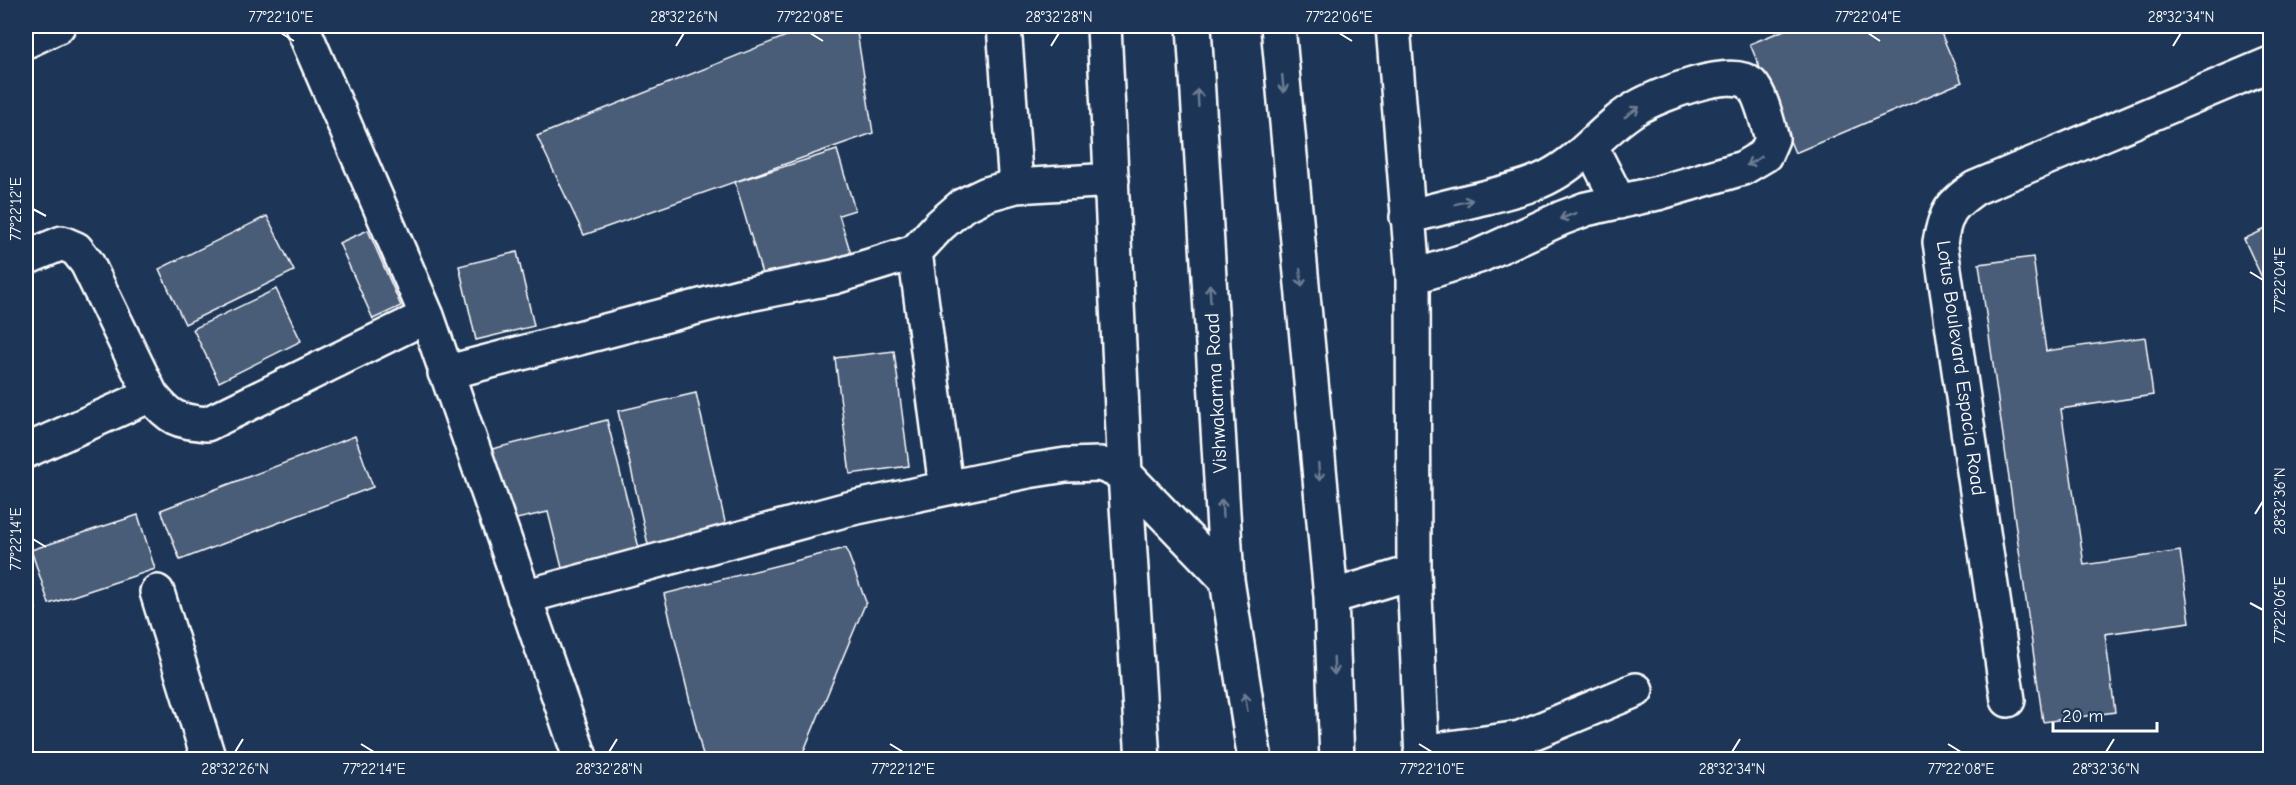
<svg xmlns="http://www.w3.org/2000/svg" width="2296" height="785" font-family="'Comic Neue',sans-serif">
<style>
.building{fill:#4a5d79;stroke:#fff;stroke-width:1.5}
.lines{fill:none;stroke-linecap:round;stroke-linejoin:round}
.minor-casing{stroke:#fff;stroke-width:38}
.minor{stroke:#1d3557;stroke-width:33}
.oneway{stroke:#6c7c92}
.ticks{fill:none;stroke:#fff;stroke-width:2}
.labels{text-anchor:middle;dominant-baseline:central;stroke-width:6;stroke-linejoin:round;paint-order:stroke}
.street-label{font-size:20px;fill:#fff;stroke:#1d3557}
.neatline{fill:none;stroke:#fff;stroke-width:2}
.ticks-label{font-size:15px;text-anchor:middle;fill:#fff}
</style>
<rect width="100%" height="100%" fill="#1d3557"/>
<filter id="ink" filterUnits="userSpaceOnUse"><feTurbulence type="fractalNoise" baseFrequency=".0167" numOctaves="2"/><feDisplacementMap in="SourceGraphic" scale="12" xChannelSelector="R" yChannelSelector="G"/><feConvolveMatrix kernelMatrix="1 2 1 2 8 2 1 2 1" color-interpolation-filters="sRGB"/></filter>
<g filter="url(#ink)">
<path class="building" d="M 811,26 L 856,26 L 873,133 L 584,235 L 537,136 Z
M 1794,26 L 1938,26 L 1962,82 L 1795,153 L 1750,44 Z
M 837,150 L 855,210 L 839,215 L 851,254 L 764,281 L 735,182 Z
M 267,216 L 294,271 L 185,324 L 159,269 Z
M 2270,227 L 2270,295 L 2244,239 Z
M 368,230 L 401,306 L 373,319 L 339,243 Z
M 517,252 L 534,326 L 476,340 L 459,266 Z
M 2033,257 L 2046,351 L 2145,337 L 2153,395 L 2061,409 L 2084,565 L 2180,551 L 2190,622 L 2105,634 L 2115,712 L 2043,722 L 1979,264 Z
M 276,289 L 301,341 L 219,382 L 193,329 Z
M 894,351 L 909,466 L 850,474 L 835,358 Z
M 696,393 L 727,531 L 649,549 L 618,411 Z
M 607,420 L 640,552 L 563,572 L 548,512 L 508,521 L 480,452 Z
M 355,436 L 373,487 L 180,560 L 161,510 Z
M 138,515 L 155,569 L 49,604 L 31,550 Z
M 846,548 L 866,602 L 800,760 L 704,760 L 664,594 Z
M 26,578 L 36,609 L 26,612 Z"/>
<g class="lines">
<g class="minor-casing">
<path id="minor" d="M 302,26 L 427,316 L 581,760
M 1004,26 L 1016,186
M 1104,26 L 1125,474 L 1143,760
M 1194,26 L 1227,580 L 1255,760
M 1278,26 L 1331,597 L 1337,760
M 1393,26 L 1413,277 L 1414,572 L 1422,760
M 26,41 L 58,26
M 1591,147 L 1619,202
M 1407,217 C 1434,210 1461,203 1487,197 C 1509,191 1533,186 1552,175 C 1585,157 1606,125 1638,107 C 1659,95 1731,66 1751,84 C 1761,94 1768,125 1772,139 L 1765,155 L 1743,168 L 1658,193 L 1586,209 L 1562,218 L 1479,256 L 1413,277
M 915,252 L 946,487
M 26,258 L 62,243 L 76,249 L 87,263 L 151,395 C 170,419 177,421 207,424 L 427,316
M 445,373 L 739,296 L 834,277 L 915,252 L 939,226 L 962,206 L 987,194 L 1016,186 L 1112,180
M 26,451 L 151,395
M 157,592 L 209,760
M 524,597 L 848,509 L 1028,471 L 1066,465 L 1100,464 L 1125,474 L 1227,580
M 1331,597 L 1414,572
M 2008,700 L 1940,242 C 1946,211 1950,206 1975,188 L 2270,64
M 1421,752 L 1520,738 L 1636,690"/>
</g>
<use href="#minor" class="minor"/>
</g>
<defs><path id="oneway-shaft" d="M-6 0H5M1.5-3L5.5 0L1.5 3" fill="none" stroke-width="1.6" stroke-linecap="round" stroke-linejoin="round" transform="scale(1.5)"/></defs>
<g class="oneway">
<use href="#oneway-shaft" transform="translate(1283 84) rotate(85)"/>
<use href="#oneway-shaft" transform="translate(1198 98) rotate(-93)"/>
<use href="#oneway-shaft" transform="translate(1632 112) rotate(-35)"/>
<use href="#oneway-shaft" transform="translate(1754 161) rotate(150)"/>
<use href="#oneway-shaft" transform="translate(1464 202) rotate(-14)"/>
<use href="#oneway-shaft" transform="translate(1568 216) rotate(159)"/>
<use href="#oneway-shaft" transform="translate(1301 278) rotate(85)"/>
<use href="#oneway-shaft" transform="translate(1210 293) rotate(-93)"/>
<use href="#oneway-shaft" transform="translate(1319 472) rotate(85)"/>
<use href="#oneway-shaft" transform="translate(1222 508) rotate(-93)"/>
<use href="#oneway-shaft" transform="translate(1334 666) rotate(88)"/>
<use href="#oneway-shaft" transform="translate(1246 702) rotate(-99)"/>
</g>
</g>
<path class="ticks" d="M 281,33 L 294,41M 810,33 L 823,41M 1339,33 L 1352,41M 1868,33 L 1880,41M 676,46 L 684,33M 1051,46 L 1059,33M 2173,46 L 2181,33M 33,209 L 46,216M 2250,272 L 2263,280M 2255,514 L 2263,501M 33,539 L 46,547M 2250,603 L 2263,610M 361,744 L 374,752M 890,744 L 903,752M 1419,744 L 1432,752M 1948,744 L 1961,752M 235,752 L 243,739M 609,752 L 617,739M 1732,752 L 1740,739M 2106,752 L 2114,739"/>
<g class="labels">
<g class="street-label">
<text transform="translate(1961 368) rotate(82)">Lotus Boulevard Espacia Road</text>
<text transform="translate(1216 393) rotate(-93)">Vishwakarma Road</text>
</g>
</g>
<rect width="2296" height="785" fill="none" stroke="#1d3557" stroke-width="66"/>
<path d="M2053 722v9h104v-9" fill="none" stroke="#ffffff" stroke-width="3"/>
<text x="2062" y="722" font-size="18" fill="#ffffff" stroke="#1d3557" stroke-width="4.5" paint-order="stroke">20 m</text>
<rect x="33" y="33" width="2230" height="719" class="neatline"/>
<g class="ticks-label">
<text x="281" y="22">77°22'10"E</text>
<text x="684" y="22">28°32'26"N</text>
<text x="810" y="22">77°22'08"E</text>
<text x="1059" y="22">28°32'28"N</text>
<text x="1339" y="22">77°22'06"E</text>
<text x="1868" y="22">77°22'04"E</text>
<text x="2181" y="22">28°32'34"N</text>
<text transform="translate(16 209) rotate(-90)" y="5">77°22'12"E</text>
<text transform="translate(2280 280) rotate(-90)" y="5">77°22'04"E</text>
<text transform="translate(2280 501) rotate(-90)" y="5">28°32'36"N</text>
<text transform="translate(16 539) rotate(-90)" y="5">77°22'14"E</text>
<text transform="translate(2280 610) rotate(-90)" y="5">77°22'06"E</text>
<text x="235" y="774">28°32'26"N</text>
<text x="374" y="774">77°22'14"E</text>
<text x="609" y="774">28°32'28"N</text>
<text x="903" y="774">77°22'12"E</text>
<text x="1432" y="774">77°22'10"E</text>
<text x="1732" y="774">28°32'34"N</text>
<text x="1961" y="774">77°22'08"E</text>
<text x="2106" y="774">28°32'36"N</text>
</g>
</svg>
